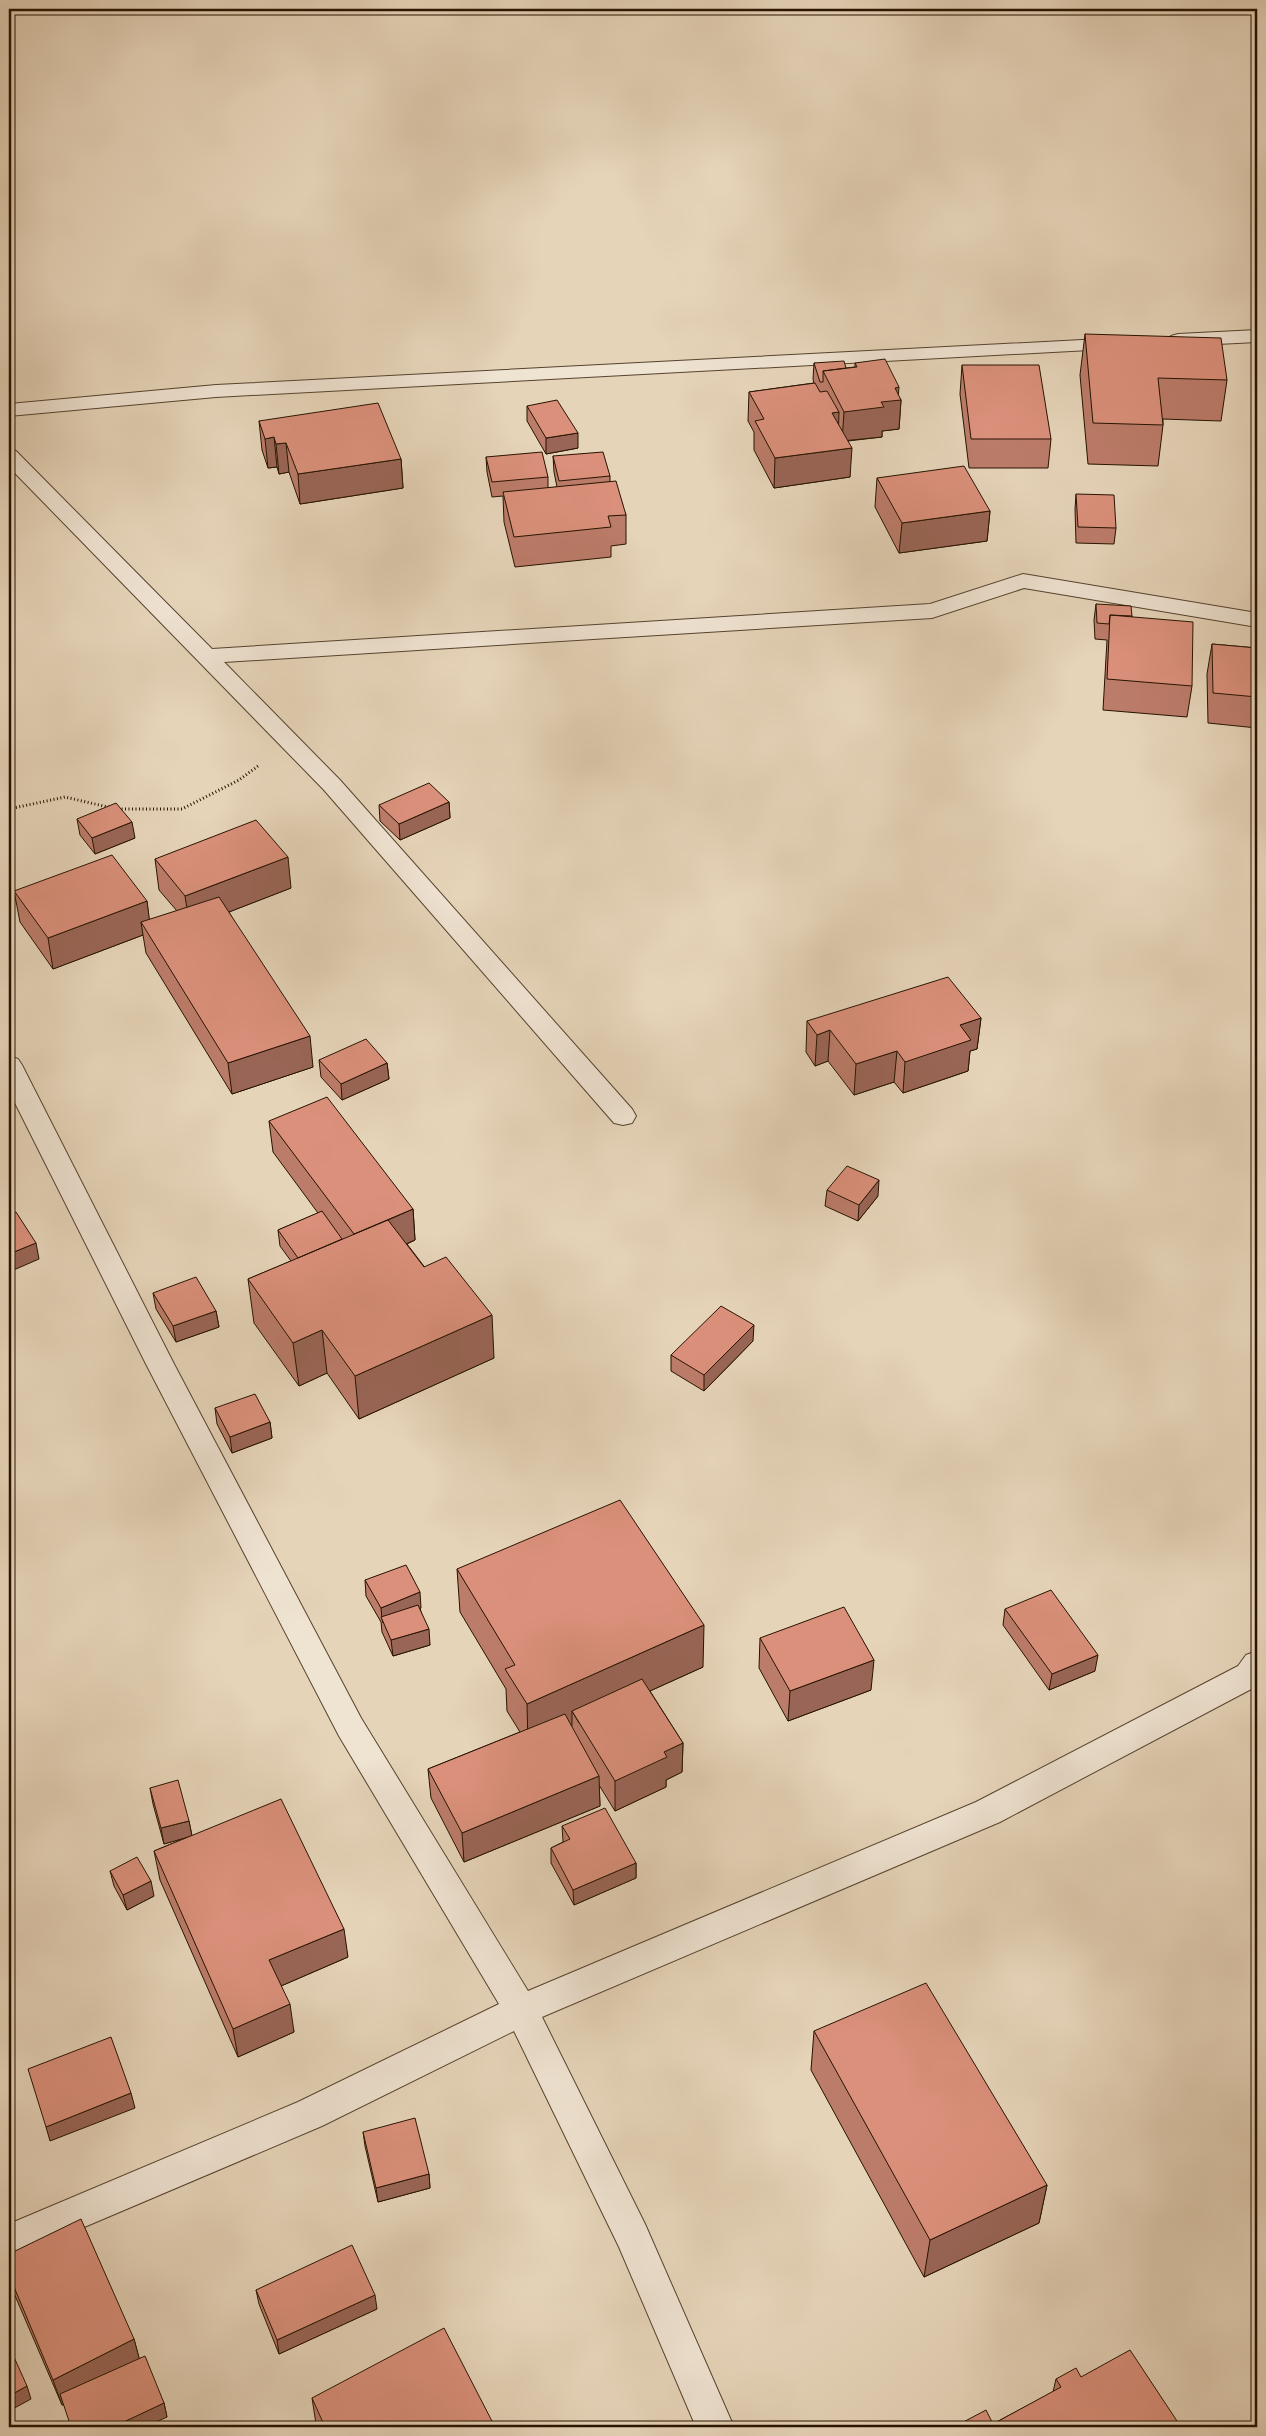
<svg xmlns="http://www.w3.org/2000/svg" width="1266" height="2436" font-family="'Old Standard TT',serif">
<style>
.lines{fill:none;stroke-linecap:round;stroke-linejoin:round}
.street-casing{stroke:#56432e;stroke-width:2}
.path{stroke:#261300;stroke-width:3;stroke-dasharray:1 2.5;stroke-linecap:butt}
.street{fill:#efe3d2;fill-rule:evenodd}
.wall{fill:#bc7c6a;stroke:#261300}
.shaded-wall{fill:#996556;stroke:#261300}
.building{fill:#db907b;stroke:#261300}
</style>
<rect width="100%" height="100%" fill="#e6d4b9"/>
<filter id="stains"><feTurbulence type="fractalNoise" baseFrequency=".004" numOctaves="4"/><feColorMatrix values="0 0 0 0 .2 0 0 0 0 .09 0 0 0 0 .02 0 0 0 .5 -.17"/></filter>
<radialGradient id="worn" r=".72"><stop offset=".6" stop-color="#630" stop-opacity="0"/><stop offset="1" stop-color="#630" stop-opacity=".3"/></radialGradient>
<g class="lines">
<g class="street-casing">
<path id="street" d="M 1257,330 L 1257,342 L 1178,346 L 1171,344 L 1168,340 L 1171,336 L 1178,334 Z
M 1120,338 L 1127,340 L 1130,344 L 1127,348 L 216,397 L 9,416 L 9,404 L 216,385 Z
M 9,449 L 16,451 L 212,649 L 930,604 L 1023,574 L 1257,613 L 1257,627 L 1024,588 L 932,618 L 224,662 L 340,780 L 632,1109 L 636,1116 L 632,1123 L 623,1125 L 614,1123 L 324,790 L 9,467 Z
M 9,1056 L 18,1059 L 22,1065 L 174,1364 L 361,1718 L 528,1991 L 976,1802 L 1238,1666 L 1246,1655 L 1257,1651 L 1257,1686 L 1000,1822 L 542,2017 L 645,2224 L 734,2427 L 696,2427 L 619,2247 L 514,2031 L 322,2126 L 9,2259 L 9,2224 L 298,2102 L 499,2004 L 339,1736 L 146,1364 L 9,1091 Z"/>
</g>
<path class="path" d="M 9,809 L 65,797 L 112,808
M 118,809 L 182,809 L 239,780 L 258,766"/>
<use href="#street" class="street"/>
</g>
<path class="wall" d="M 1085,334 L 1227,380 L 1221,421 L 1163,419 L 1163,425 L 1158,466 L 1088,464 L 1080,375 Z
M 814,363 L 846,368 L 855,367 L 855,363 L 898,395 L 901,400 L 899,429 L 882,431 L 882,437 L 848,441 L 850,477 L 774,488 L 754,450 L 754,432 L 748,421 L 749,392 L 814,383 L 813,379 Z
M 962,365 L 1051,439 L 1048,468 L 969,468 L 960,394 Z
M 527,406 L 578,448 L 546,454 L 527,421 Z
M 259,421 L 401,459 L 403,488 L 300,504 L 289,472 L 279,474 L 277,467 L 268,468 L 262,450 Z
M 553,456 L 610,476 L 610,482 L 626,515 L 626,544 L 611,546 L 611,557 L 515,567 L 504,522 L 503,496 L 492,497 L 487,472 L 486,457 L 548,477 L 548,488 L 557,487 L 554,472 Z
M 877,478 L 990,511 L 987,541 L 899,553 L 875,507 Z
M 1076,494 L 1116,528 L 1114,544 L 1076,543 L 1075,509 Z
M 1096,604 L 1132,616 L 1192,686 L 1187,717 L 1103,710 L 1107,640 L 1095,639 L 1094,620 Z
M 1212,644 L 1257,648 L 1257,728 L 1208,723 L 1207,674 Z
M 449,802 L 450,818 L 400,840 L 380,821 L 379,805 Z
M 77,819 L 135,838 L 95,854 L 80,835 Z
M 155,859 L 291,888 L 229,912 L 313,1067 L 232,1094 L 146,953 L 143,935 L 53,969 L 20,922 L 14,891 L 147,901 L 149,920 L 177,911 L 159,890 Z
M 981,1018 L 977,1049 L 970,1051 L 968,1071 L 903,1093 L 894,1082 L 854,1095 L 828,1061 L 815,1066 L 806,1052 L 807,1021 Z
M 319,1060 L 387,1063 L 389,1079 L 342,1100 L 321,1077 Z
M 269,1121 L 413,1209 L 415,1240 L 407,1244 L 494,1358 L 359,1419 L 327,1373 L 299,1386 L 254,1323 L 248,1279 L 291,1261 L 280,1246 L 278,1230 L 318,1213 L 273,1152 Z
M 827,1190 L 878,1196 L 858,1221 L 825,1206 Z
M 153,1293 L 216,1311 L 219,1327 L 176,1342 L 156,1309 Z
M 753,1341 L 704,1391 L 671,1371 L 671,1355 Z
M 215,1408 L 270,1422 L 272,1438 L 232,1453 L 217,1424 Z
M 457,1569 L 703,1667 L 650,1691 L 683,1743 L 682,1772 L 666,1780 L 666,1787 L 615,1811 L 599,1785 L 600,1806 L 464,1862 L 431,1798 L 428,1769 L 520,1732 L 507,1711 L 506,1689 L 460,1612 Z
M 365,1580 L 421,1608 L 420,1608 L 430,1645 L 393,1656 L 382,1632 L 381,1622 L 366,1596 Z
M 1005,1609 L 1095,1671 L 1049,1690 L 1003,1625 Z
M 760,1638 L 871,1690 L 788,1721 L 759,1668 Z
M 150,1788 L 189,1821 L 192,1836 L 348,1957 L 281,1986 L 294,2032 L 238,2057 L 160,1880 L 154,1851 L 188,1837 L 164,1844 L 153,1804 Z
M 562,1826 L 636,1863 L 636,1878 L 574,1905 L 551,1863 L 551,1848 L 563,1842 L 563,1841 Z
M 110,1871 L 154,1896 L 127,1910 L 114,1886 Z
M 814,2031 L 1047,2185 L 1039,2223 L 924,2277 L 811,2070 Z
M 363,2132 L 429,2174 L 430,2188 L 378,2202 L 365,2146 Z
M 9,2254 L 134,2339 L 139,2358 L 164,2403 L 167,2417 L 63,2405 L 62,2405 L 10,2284 L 9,2279 Z
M 256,2290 L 377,2309 L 279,2354 L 259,2304 Z
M 1081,2377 L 993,2424 L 1053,2392 L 1056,2379 Z
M 312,2398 L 495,2427 L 318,2427 L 316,2424 Z"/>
<path class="shaded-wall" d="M 899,387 L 898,400 L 901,400 L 899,429 L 882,431 L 882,437 L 842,441 L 844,412 L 881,402 L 895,388 Z
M 839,412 L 838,441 L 832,413 Z
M 578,433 L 578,448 L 546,454 L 546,438 Z
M 274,437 L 277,467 L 268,468 L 265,439 Z
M 286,443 L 289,472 L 279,474 L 276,444 Z
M 852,448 L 850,477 L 774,488 L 775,458 Z
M 401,459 L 403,488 L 300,504 L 298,474 Z
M 990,511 L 987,541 L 899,553 L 902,523 Z
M 449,802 L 450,818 L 400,840 L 399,824 Z
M 132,822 L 135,838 L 95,854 L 92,838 Z
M 288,857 L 291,888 L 190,927 L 185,896 Z
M 147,901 L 151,932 L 141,922 L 143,935 L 53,969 L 48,938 Z
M 981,1018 L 977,1049 L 970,1051 L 968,1071 L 903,1093 L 905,1062 L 960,1025 Z
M 830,1030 L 828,1061 L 815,1066 L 817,1035 Z
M 310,1036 L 313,1067 L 232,1094 L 228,1063 Z
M 897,1051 L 894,1082 L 854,1095 L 856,1064 Z
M 387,1063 L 389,1079 L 342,1100 L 341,1084 Z
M 879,1180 L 878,1196 L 858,1221 L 859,1205 Z
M 413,1209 L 415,1240 L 357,1265 L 354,1235 Z
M 36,1243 L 39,1259 L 9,1272 L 9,1254 Z
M 216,1311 L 219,1327 L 176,1342 L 173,1326 Z
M 492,1315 L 494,1358 L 359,1419 L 355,1376 Z
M 754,1325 L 753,1341 L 704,1391 L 704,1375 Z
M 322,1330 L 327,1373 L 299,1386 L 293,1343 Z
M 270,1422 L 272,1438 L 232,1453 L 230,1437 Z
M 420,1592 L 421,1608 L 383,1623 L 382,1619 L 381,1608 Z
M 704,1625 L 703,1667 L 579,1723 L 572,1711 L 572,1726 L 528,1746 L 527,1704 Z
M 429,1629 L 430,1645 L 393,1656 L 391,1640 Z
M 1098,1655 L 1095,1671 L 1049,1690 L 1052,1674 Z
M 874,1660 L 871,1690 L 788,1721 L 790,1691 Z
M 683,1743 L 682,1772 L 666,1780 L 666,1787 L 615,1811 L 615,1781 L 664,1752 Z
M 599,1776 L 600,1806 L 464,1862 L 462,1833 Z
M 189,1821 L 192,1836 L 164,1844 L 161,1828 Z
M 636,1863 L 636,1878 L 574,1905 L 573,1890 Z
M 151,1881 L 154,1896 L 127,1910 L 123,1895 Z
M 344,1929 L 348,1957 L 274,1989 L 269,1960 Z
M 290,2004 L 294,2032 L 238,2057 L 233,2029 Z
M 131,2093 L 135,2108 L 50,2141 L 46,2127 Z
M 429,2174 L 430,2188 L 378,2202 L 376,2188 Z
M 1047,2185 L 1039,2223 L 924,2277 L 930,2240 Z
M 375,2295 L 377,2309 L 279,2354 L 277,2340 Z
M 134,2339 L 141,2365 L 62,2405 L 53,2380 Z
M 27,2386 L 31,2399 L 9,2411 L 9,2396 Z
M 164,2403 L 167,2417 L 145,2427 L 113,2427 Z"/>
<path class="building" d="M 1085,334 L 1221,338 L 1227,380 L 1158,378 L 1163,425 L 1093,423 Z
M 885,359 L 899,387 L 895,388 L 901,400 L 881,402 L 884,407 L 844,412 L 823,371 L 857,367 L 855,363 Z
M 844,361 L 846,368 L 823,371 L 823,382 L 820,382 L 814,363 Z
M 962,365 L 1039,365 L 1051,439 L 971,439 Z
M 815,383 L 820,392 L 827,391 L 839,412 L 832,413 L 852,448 L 775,458 L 755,421 L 764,419 L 749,392 Z
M 557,400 L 578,433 L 546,438 L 527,406 Z
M 378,403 L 401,459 L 298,474 L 286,443 L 276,444 L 274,437 L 265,439 L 259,421 Z
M 542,452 L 548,477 L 492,482 L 486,457 Z
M 603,452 L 610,476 L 559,481 L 553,456 Z
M 964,466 L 990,511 L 902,523 L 877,478 Z
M 616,481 L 626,515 L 608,516 L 611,527 L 514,537 L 503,492 Z
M 1076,494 L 1114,495 L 1116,528 L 1078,527 Z
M 1096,604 L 1131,606 L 1132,616 L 1110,615 L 1109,624 L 1097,623 Z
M 1110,615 L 1193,622 L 1192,686 L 1107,679 Z
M 1212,644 L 1257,648 L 1257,697 L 1213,693 Z
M 429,783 L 449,802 L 399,824 L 379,805 Z
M 116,803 L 132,822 L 92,838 L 77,819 Z
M 256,820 L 288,857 L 185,896 L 155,859 Z
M 112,855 L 147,901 L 48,938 L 14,891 Z
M 219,897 L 310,1036 L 228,1063 L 141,922 Z
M 948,977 L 981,1018 L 960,1025 L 971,1040 L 905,1062 L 897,1051 L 856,1064 L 830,1030 L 817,1035 L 807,1021 Z
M 366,1039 L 387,1063 L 341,1084 L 319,1060 Z
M 327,1097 L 413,1209 L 354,1234 L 269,1121 Z
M 847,1166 L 879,1180 L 859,1205 L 827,1190 Z
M 322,1211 L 342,1239 L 298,1258 L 278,1230 Z
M 16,1212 L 36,1243 L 9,1254 L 9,1215 Z
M 388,1220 L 424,1267 L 446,1257 L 492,1315 L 355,1376 L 322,1330 L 293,1343 L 248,1279 Z
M 196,1277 L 216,1311 L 173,1326 L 153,1293 Z
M 721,1306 L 754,1325 L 704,1375 L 671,1355 Z
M 255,1394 L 270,1422 L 230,1437 L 215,1408 Z
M 620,1500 L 704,1625 L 527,1704 L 505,1669 L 515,1665 L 457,1569 Z
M 406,1565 L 420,1592 L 381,1608 L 365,1580 Z
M 1051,1590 L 1098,1655 L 1052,1674 L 1005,1609 Z
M 418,1605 L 429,1629 L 391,1640 L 381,1617 Z
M 844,1607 L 874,1660 L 790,1691 L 760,1638 Z
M 642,1679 L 683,1743 L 664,1752 L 667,1757 L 615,1781 L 572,1711 Z
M 565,1714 L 599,1776 L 462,1833 L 428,1769 Z
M 178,1780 L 189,1821 L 161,1828 L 150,1788 Z
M 281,1799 L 344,1929 L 269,1960 L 290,2004 L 233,2029 L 154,1851 Z
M 605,1808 L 636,1863 L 573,1890 L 551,1848 L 570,1839 L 562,1826 Z
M 137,1857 L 151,1881 L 123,1895 L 110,1871 Z
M 926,1983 L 1047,2185 L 930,2240 L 814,2031 Z
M 111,2037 L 131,2093 L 46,2127 L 28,2069 Z
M 415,2118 L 429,2174 L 376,2188 L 363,2132 Z
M 81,2219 L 134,2339 L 53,2380 L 9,2275 L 9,2254 Z
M 352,2245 L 375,2295 L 277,2340 L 256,2290 Z
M 444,2328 L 495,2427 L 325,2427 L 312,2398 Z
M 9,2346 L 27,2386 L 9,2396 Z
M 1130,2350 L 1181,2427 L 954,2427 L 986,2410 L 993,2424 L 1061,2387 L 1056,2379 L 1076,2368 L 1081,2377 Z
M 145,2356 L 164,2403 L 113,2427 L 71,2427 L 60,2394 Z"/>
<rect width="1266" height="2436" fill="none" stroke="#e6d4b9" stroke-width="30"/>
<rect x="10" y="10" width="1246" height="2416" fill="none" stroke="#261300" stroke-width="2.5"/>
<rect x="15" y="15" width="1236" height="2406" fill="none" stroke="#261300"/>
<rect width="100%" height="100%" filter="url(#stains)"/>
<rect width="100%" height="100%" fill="url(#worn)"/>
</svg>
